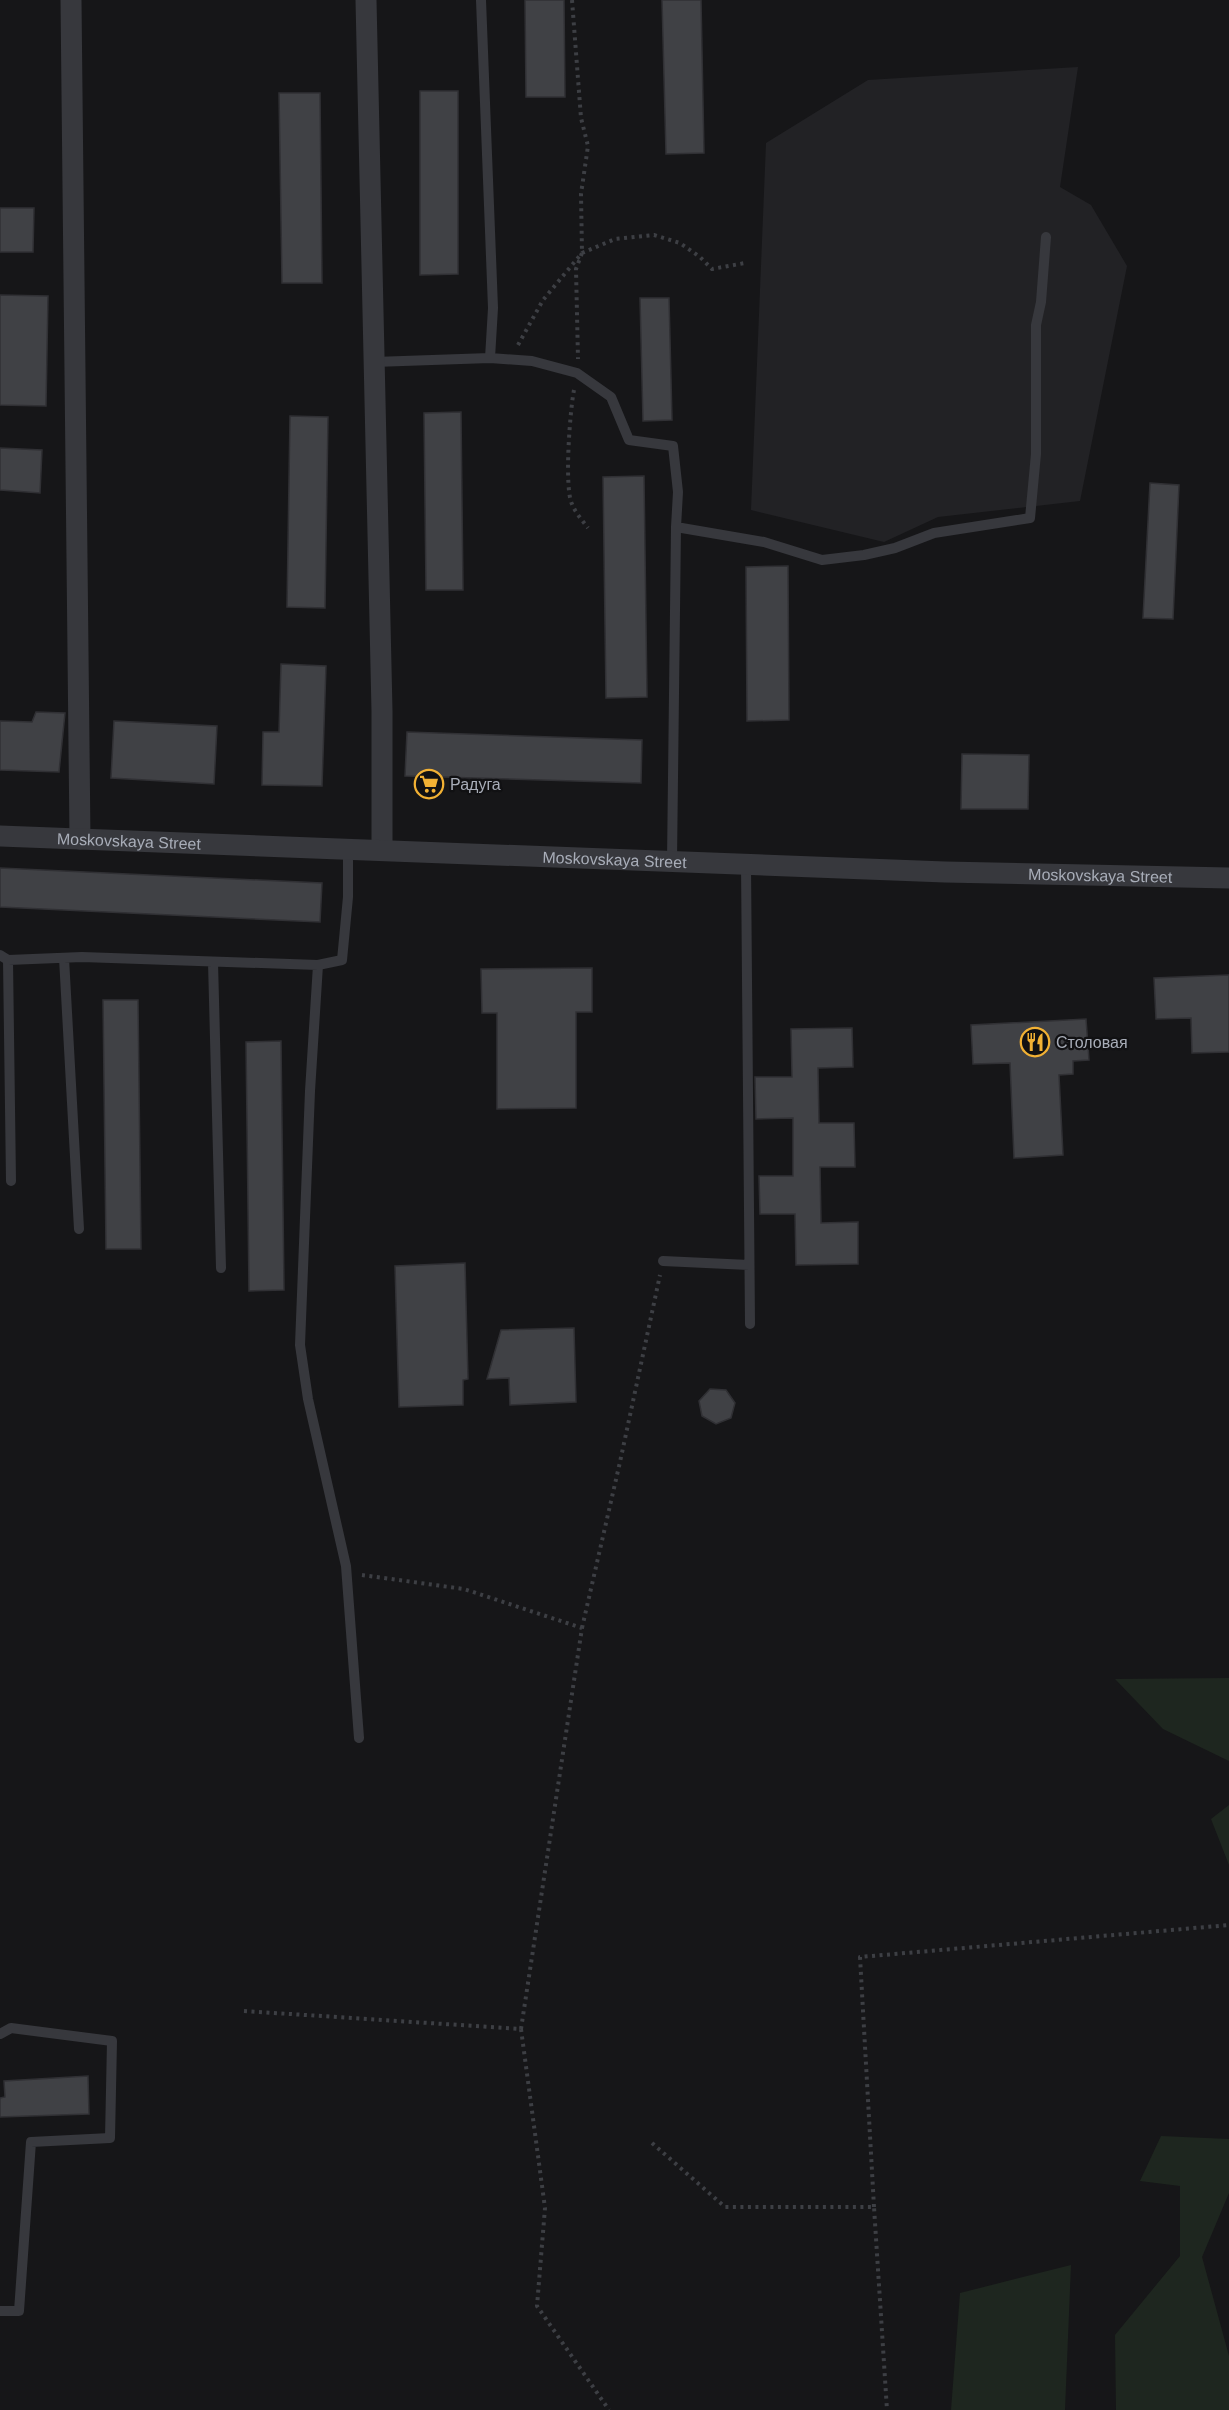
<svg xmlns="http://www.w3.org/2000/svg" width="1229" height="2410" font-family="Arial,sans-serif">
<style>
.built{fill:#222225}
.green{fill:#1e261f}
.building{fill:#404145;stroke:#303034;stroke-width:1.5}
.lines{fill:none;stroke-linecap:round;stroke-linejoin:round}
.path{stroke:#3d3f44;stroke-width:4;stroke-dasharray:3 4.5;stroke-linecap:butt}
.lane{stroke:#37383d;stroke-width:10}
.street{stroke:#37383d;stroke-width:21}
.labels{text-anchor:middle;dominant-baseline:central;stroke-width:4.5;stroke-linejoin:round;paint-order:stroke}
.poi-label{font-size:16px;fill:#a8adb8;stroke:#111113;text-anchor:start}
.street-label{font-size:16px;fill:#a8adb8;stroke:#111113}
</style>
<rect width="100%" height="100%" fill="#161618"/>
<path class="built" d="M 1078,67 L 1060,187 L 1091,205 L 1127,266 L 1080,501 L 938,517 L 884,542 L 751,510 L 766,143 L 868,80 Z"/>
<path class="green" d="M 1229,1678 L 1229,1761 L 1163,1729 L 1115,1679 Z
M 1229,1805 L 1229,1865 L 1211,1819 Z
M 1161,2136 L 1229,2139 L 1229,2193 L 1202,2257 L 1229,2356 L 1229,2410 L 1116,2410 L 1115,2335 L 1180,2256 L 1180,2186 L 1140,2181 Z
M 1071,2265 L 1065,2410 L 951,2410 L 960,2293 Z"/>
<path class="building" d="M 525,0 L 564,0 L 565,97 L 526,97 Z
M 662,0 L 701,0 L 704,153 L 666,154 Z
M 420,91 L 458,91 L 458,274 L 420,275 Z
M 279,93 L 320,93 L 322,283 L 282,283 Z
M 0,208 L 34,208 L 33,252 L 0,252 Z
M 0,295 L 48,296 L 46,406 L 0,405 Z
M 640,298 L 669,298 L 672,420 L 643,421 Z
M 461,412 L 463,590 L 426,590 L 424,413 Z
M 290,416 L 328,417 L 325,608 L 287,607 Z
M 0,448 L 42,450 L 40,493 L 0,490 Z
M 644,476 L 647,697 L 606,698 L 603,477 Z
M 1150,483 L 1179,485 L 1173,619 L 1143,618 Z
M 788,566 L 789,720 L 747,721 L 746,567 Z
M 281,664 L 326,666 L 322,786 L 262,785 L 263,732 L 279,732 Z
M 36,712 L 65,713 L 59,772 L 0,770 L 0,721 L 32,722 Z
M 114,721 L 217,726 L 214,784 L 111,778 Z
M 407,732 L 642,740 L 641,783 L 405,776 Z
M 962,754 L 1029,755 L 1028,809 L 961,809 Z
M 0,868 L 322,883 L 320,922 L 0,907 Z
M 592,968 L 592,1012 L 576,1012 L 576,1108 L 497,1109 L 497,1013 L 482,1013 L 481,969 Z
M 1229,975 L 1229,1052 L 1192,1053 L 1191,1018 L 1156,1019 L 1154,978 Z
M 103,1000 L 138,1000 L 141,1249 L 106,1249 Z
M 1086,1019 L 1089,1060 L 1073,1061 L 1073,1074 L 1059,1075 L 1063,1155 L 1014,1158 L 1010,1063 L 973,1064 L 971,1025 Z
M 852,1028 L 853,1067 L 818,1068 L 819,1123 L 854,1123 L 855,1167 L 820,1167 L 821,1223 L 858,1222 L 858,1264 L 796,1265 L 795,1214 L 760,1214 L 759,1176 L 793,1176 L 793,1118 L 756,1119 L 755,1077 L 792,1077 L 791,1029 Z
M 281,1041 L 284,1290 L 249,1291 L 246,1042 Z
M 465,1263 L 468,1379 L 463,1380 L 463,1405 L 399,1407 L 395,1266 Z
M 574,1328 L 576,1402 L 510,1405 L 509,1378 L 487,1379 L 501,1330 Z
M 710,1389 L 726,1390 L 735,1403 L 731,1418 L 716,1424 L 702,1416 L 699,1401 Z
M 88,2076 L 89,2114 L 0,2117 L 0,2098 L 5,2097 L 4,2081 Z"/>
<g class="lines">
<path class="path" d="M 572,0 L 581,118 L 588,146 L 581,194 L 582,253 L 576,269 L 578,359
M 518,345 L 543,300 L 582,253 L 615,239 L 654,235 L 680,243 L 700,257 L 712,269 L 745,263
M 574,390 C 570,410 564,488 572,504 C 575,512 582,520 588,528
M 582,1628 L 620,1462 L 660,1275
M 244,2011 L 521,2029 L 582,1628 L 464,1589 L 362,1575
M 521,2029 L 545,2208 L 537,2306 L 609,2410
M 652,2143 L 725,2207 L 874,2207 L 887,2410
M 874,2207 L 860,1957 L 1229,1925"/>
<path class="lane" d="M 481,0 L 493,308 L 490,358 L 532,361 L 577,373 L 611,397 L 629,440 L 673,446 L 678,492 L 676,527 L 764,542 L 822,560 L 864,555 L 895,548 L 934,533 L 1030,518 L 1036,454 L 1036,325 L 1041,302 L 1046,237
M 374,362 L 490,358
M 672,861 L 676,527
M 746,864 L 750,1324
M 0,955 L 8,960 L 82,957 L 318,965 L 342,960 L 348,897 L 348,849
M 64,958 L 79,1229
M 8,960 L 11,1181
M 213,962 L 221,1268
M 318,965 L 310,1091 L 300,1345 L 308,1399 L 346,1566 L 359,1738
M 663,1261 L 749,1265
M 0,2034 L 11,2028 L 112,2041 L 110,2138 L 31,2142 L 19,2311 L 0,2311"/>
<g class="street">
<path d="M 71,0 L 80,839"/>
<path d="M 366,0 L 382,711 L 382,850"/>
<path id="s1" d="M 0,836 L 945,872 L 1229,878"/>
</g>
</g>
<defs>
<g id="supermarket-ring" transform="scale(1.5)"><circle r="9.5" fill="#111113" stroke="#f2b134" stroke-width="1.5"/><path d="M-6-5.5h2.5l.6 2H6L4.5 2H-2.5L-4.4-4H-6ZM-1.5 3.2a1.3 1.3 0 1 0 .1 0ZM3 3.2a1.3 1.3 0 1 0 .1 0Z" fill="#f2b134"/></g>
<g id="restaurant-ring" transform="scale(1.5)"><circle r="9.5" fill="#111113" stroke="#f2b134" stroke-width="1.5"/><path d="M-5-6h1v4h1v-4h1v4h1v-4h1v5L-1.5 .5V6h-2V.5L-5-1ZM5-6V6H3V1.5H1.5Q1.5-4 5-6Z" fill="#f2b134"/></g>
</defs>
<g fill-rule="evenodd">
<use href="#supermarket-ring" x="429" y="784"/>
<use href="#restaurant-ring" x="1035" y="1042"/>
</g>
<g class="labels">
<g class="poi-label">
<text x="450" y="784">Радуга</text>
<text x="1056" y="1042">Столовая</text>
</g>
<g class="street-label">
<text stroke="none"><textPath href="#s1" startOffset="129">Moskovskaya Street</textPath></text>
<text stroke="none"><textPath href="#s1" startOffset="615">Moskovskaya Street</textPath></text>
<text stroke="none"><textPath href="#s1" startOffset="1101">Moskovskaya Street</textPath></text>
</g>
</g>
</svg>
